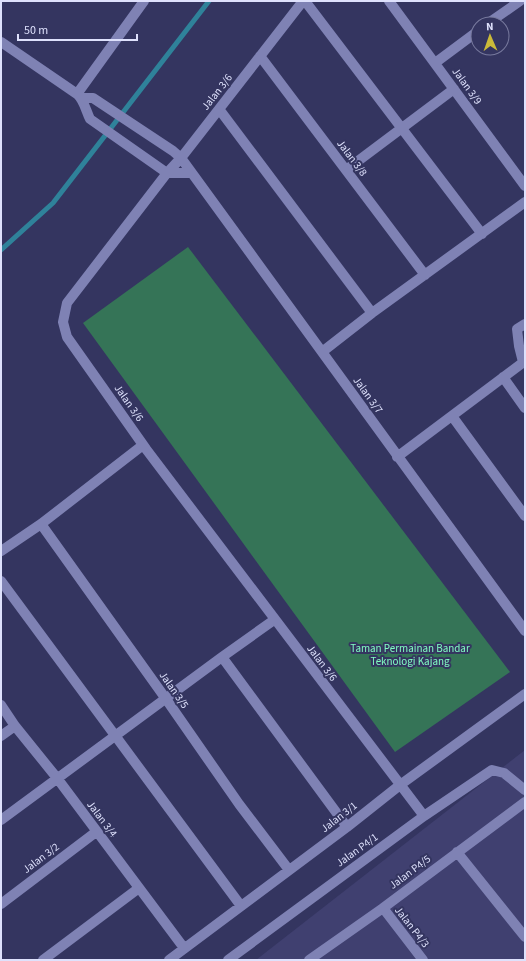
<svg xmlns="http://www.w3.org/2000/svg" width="526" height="961" font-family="'Source Sans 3',sans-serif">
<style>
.built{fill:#404070}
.green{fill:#357457}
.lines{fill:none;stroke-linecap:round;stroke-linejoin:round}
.stream{stroke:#2f829a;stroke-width:5}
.minor{stroke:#7f82b4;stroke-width:10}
.labels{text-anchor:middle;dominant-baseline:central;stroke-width:4;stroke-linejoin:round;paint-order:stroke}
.street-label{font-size:11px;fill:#dee1fc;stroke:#343560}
.park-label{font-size:11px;fill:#81fcc2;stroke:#343560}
</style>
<rect width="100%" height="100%" fill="#343560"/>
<path class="built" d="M 525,750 L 525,960 L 256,960 Z"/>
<path class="green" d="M 188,247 L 510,672 L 395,752 L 83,323 Z"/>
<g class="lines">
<path class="stream" d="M 1,250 L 53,203 L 209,1"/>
<path class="minor" d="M 303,1 L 181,158 L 167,173 L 67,303 L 63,322 L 67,337 L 146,449 L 424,816
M 305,1 L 482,234
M 389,1 L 525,186
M 487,24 L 520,1
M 1,42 L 77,94 C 84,100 86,111 90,119 L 167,173 L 191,173
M 260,56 L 425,275
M 435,63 L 478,31
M 77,94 L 144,1
M 81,98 L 93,98 L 173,151 L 181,158 L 525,631
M 219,109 L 372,313
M 346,170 L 454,89
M 322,352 L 372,313 L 525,202
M 523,362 L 519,346 L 517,329 L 525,324
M 503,377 L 525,408
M 452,416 L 525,516
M 397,457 L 525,361
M 41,524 L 166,699 L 239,804 L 289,870
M 1,551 L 41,524 L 143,445
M 1,581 L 241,906
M 222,657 L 347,827
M 1,705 L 15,726 L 57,778 L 184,948
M 1,736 L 15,726
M 1,820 L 222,657 L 274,620
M 457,852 L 525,937
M 1,904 L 96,832
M 383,908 L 423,960
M 43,960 L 139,888
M 169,960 L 347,827 L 400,785 L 525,694
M 228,960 L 424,816 L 492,770 L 504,773 L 525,790
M 309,960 L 383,908 L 525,802"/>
</g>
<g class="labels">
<g class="street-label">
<text transform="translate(467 86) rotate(54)">Jalan 3/9</text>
<text transform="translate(217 92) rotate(-52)">Jalan 3/6</text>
<text transform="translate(352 158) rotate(53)">Jalan 3/8</text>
<text transform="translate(368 395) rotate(54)">Jalan 3/7</text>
<text transform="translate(129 403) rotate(55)">Jalan 3/6</text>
<text transform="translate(322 663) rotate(53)">Jalan 3/6</text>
<text transform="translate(174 690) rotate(55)">Jalan 3/5</text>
<text transform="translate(339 817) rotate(-38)">Jalan 3/1</text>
<text transform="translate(102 819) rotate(53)">Jalan 3/4</text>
<text transform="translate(357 850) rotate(-36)">Jalan P4/1</text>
<text transform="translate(41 858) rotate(-37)">Jalan 3/2</text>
<text transform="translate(410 872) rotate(-37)">Jalan P4/5</text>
<text transform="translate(412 927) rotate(52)">Jalan P4/3</text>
</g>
<g class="park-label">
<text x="410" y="648">Taman Permainan Bandar<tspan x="410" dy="13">Teknologi Kajang</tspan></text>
</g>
</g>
<rect width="526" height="961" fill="none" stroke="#dee1fc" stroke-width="4"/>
<g transform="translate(490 36) rotate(358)"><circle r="19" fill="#343560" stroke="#787a9e"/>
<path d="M0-3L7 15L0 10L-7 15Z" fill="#cbba39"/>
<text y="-6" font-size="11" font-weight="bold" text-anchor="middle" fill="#dee1fc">N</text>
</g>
<path d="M18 34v6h119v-6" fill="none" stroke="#dee1fc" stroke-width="2"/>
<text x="24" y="34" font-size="12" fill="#dee1fc" stroke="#343560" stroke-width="3" paint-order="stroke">50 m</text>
</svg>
